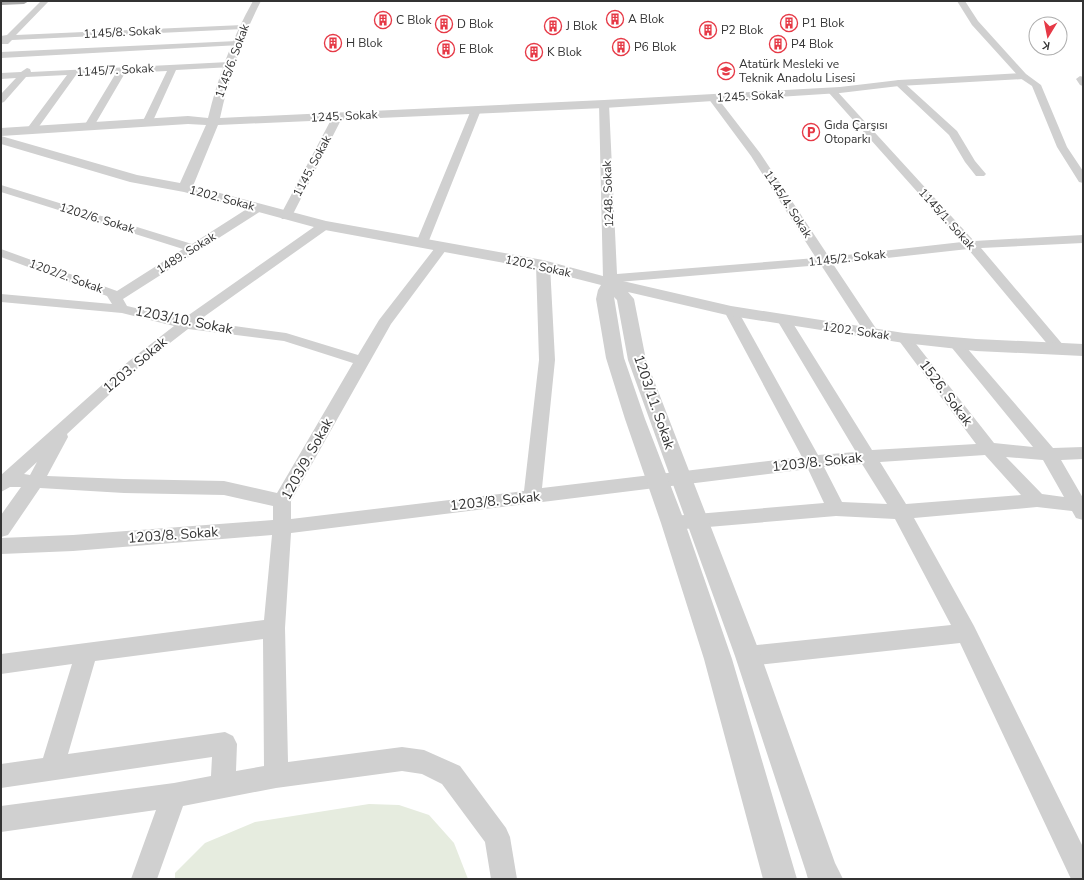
<svg xmlns="http://www.w3.org/2000/svg" width="1084" height="880" font-family="'Nunito Sans',sans-serif">
<style>
.green{fill:#e6ecdf}
.lines{fill:none;stroke-linecap:round;stroke-linejoin:round}
.minor{fill:#d0d0d0;fill-rule:evenodd}
.tertiary{fill:#d0d0d0;fill-rule:evenodd}
.primary{fill:#ababab;fill-rule:evenodd}
.labels{text-anchor:middle;dominant-baseline:central;stroke-width:4;stroke-linejoin:round;paint-order:stroke}
.far-poi-label{font-size:12px;fill:#333;stroke:#fff;text-anchor:start}
.far-street-label{font-size:12px;fill:#333;stroke:#fff}
.street-label{font-size:14px;fill:#333;stroke:#fff}
</style>
<rect width="100%" height="100%" fill="#fff"/>
<path class="green" d="M 369,804 L 399,805 L 429,815 L 454,843 L 468,879 L 175,879 L 175,873 L 205,843 L 255,822 Z"/>
<g class="lines">
<path class="minor" d="M 41,1 L 49,1 L 16,35 L 243,25 L 247,27 L 243,29 L 12,40 L 8,44 L 2,44 L 1,36 L 7,35 Z
M 957,1 L 965,1 L 978,21 L 1026,74 L 1041,85 L 1067,147 L 1083,171 L 1083,183 L 1079,182 L 1057,147 L 1032,86 L 1020,78 L 972,25 Z
M 237,41 L 240,41 L 240,45 L 1,58 L 1,52 Z
M 229,62 L 233,65 L 232,67 L 176,70 L 152,123 L 147,126 L 142,123 L 167,71 L 125,73 L 94,126 L 89,129 L 84,126 L 116,73 L 76,75 L 35,132 L 27,132 L 26,130 L 67,75 L 26,77 L 4,102 L 1,103 L 1,94 L 16,78 L 1,79 L 1,73 L 21,72 L 27,68 L 30,69 L 31,72 Z
M 1080,76 L 1083,77 L 1083,86 L 1080,85 L 1076,79 Z
M 899,80 L 902,81 L 957,131 L 975,161 L 986,174 L 984,176 L 976,176 L 965,162 L 949,135 L 896,85 L 894,83 L 896,81 Z
M 832,88 L 835,89 L 974,241 L 1083,235 L 1083,243 L 981,248 L 1064,346 L 1066,349 L 1064,352 L 1059,354 L 1054,352 L 968,249 L 833,264 L 879,333 L 877,336 L 872,337 L 867,336 L 821,265 L 618,282 L 616,286 L 606,286 L 603,278 L 599,104 L 604,101 L 609,104 L 617,274 L 816,258 L 751,156 L 708,98 L 713,95 L 716,96 L 760,153 L 829,257 L 962,242 L 829,93 L 827,91 Z
M 476,107 L 481,110 L 428,243 L 426,246 L 418,246 L 416,243 L 471,110 Z
M 338,113 L 343,116 L 292,216 L 290,219 L 282,219 L 280,216 L 333,116 Z
M 1,185 L 192,244 L 253,205 L 261,205 L 263,208 L 261,211 L 123,299 L 127,306 L 183,319 L 321,222 L 329,222 L 331,225 L 329,228 L 198,321 L 286,333 L 358,355 L 379,320 L 438,244 L 446,244 L 448,247 L 446,250 L 391,324 L 291,501 L 291,519 L 524,491 L 539,360 L 536,265 L 538,262 L 548,262 L 550,265 L 555,360 L 542,488 L 802,457 L 724,311 L 726,308 L 731,307 L 736,308 L 738,311 L 818,455 L 856,452 L 777,320 L 779,317 L 784,316 L 789,317 L 872,450 L 976,444 L 897,338 L 899,335 L 904,334 L 909,335 L 994,443 L 1033,447 L 948,343 L 950,340 L 955,339 L 960,340 L 1053,448 L 1083,447 L 1083,459 L 1061,460 L 1083,498 L 1083,520 L 1076,518 L 1072,511 L 1037,507 L 914,518 L 974,626 L 1083,847 L 1083,879 L 1071,879 L 960,643 L 748,666 L 740,663 L 737,656 L 740,649 L 748,646 L 951,625 L 895,519 L 836,516 L 673,530 L 666,528 L 664,523 L 666,518 L 673,516 L 824,503 L 808,469 L 291,533 L 285,628 L 288,762 L 402,747 L 424,750 L 460,766 L 506,828 L 510,837 L 517,879 L 491,879 L 485,842 L 442,784 L 422,774 L 402,771 L 276,788 L 183,806 L 157,879 L 131,879 L 156,810 L 1,832 L 1,806 L 174,783 L 211,776 L 212,757 L 1,788 L 1,764 L 43,758 L 72,664 L 1,674 L 1,654 L 264,620 L 272,535 L 73,551 L 1,554 L 1,538 L 73,535 L 273,520 L 273,506 L 224,495 L 124,493 L 40,488 L 8,535 L 1,537 L 1,515 L 21,487 L 10,487 L 1,492 L 1,475 L 129,361 L 174,326 L 122,313 L 1,302 L 1,294 L 112,304 L 107,296 L 1,257 L 1,249 L 117,291 L 183,249 L 1,192 ZM 188,329 L 284,341 L 353,363 L 277,493 L 224,481 L 124,479 L 47,476 L 68,437 L 67,434 L 139,367 ZM 985,455 L 1021,495 L 906,504 L 880,462 ZM 1006,457 L 1043,460 L 1064,497 L 1042,494 ZM 37,462 L 30,475 L 24,474 ZM 862,464 L 887,504 L 842,502 L 824,467 ZM 263,639 L 264,766 L 236,771 L 237,744 L 233,736 L 225,732 L 68,754 L 95,661 Z"/>
<path class="tertiary" d="M 253,1 L 261,1 C 242,38 229,77 220,118 L 604,100 L 840,87 L 899,80 L 1023,73 L 1028,76 L 1023,79 L 899,86 L 840,93 L 604,108 L 218,125 L 193,186 L 326,221 L 543,260 L 614,279 L 731,306 L 904,333 L 976,339 L 1083,344 L 1083,356 L 976,351 L 904,343 L 731,316 L 628,292 L 634,299 L 646,360 L 761,656 L 835,863 L 843,879 L 808,879 L 806,872 L 735,656 L 628,360 L 617,300 L 614,297 L 624,358 L 645,419 L 685,523 L 732,659 L 797,879 L 763,879 L 704,659 L 661,523 L 625,419 L 606,358 L 596,299 L 598,290 L 601,285 L 542,270 L 325,230 L 184,192 L 130,182 L 1,144 L 1,136 L 137,175 L 180,183 L 206,125 L 188,124 L 1,136 L 1,128 L 188,116 L 208,118 C 218,77 232,38 253,1 Z"/>
<path class="primary" d="M 1,1 L 29,1 L 24,4 L 1,5 Z"/>
</g>
<defs>
<g id="building-ring" transform="scale(0.9)"><circle r="9.5" fill="#fff" stroke="#e63946" stroke-width="1.5"/><path d="M-4-6H4V6H1V3H-1V6H-4ZM-2.5-4.3h1.7v1.8h-1.7ZM.8-4.3h1.7v1.8H.8ZM-2.5-1h1.7V.8h-1.7ZM.8-1h1.7V.8H.8Z" fill="#e63946"/></g>
<g id="school-ring" transform="scale(0.9)"><circle r="9.5" fill="#fff" stroke="#e63946" stroke-width="1.5"/><path d="M0-5L7-2L0 1L-7-2ZM-4 1L0 2.5L4 1V4Q0 6-4 4Z" fill="#e63946"/></g>
<g id="parking-ring" transform="scale(0.9)"><circle r="9.5" fill="#fff" stroke="#e63946" stroke-width="1.5"/><path d="M-3.5-5.5H1a3.5 3.5 0 0 1 0 7H-1V5.5H-3.5ZM-1-3.4V-.6H.8a1.4 1.4 0 0 0 0-2.8Z" fill="#e63946"/></g>
</defs>
<g fill-rule="evenodd">
<use href="#building-ring" x="615" y="19"/>
<use href="#building-ring" x="383" y="20"/>
<use href="#building-ring" x="789" y="23"/>
<use href="#building-ring" x="444" y="24"/>
<use href="#building-ring" x="553" y="26"/>
<use href="#building-ring" x="708" y="30"/>
<use href="#building-ring" x="333" y="43"/>
<use href="#building-ring" x="778" y="44"/>
<use href="#building-ring" x="621" y="47"/>
<use href="#building-ring" x="446" y="49"/>
<use href="#building-ring" x="534" y="52"/>
<use href="#school-ring" x="726" y="71"/>
<use href="#parking-ring" x="811" y="132"/>
</g>
<g class="labels">
<g class="far-poi-label">
<text x="628" y="19">A Blok</text>
<text x="396" y="20">C Blok</text>
<text x="802" y="23">P1 Blok</text>
<text x="457" y="24">D Blok</text>
<text x="566" y="26">J Blok</text>
<text x="721" y="30">P2 Blok</text>
<text x="346" y="43">H Blok</text>
<text x="791" y="44">P4 Blok</text>
<text x="634" y="47">P6 Blok</text>
<text x="459" y="49">E Blok</text>
<text x="547" y="52">K Blok</text>
<text x="739" y="64">Atatürk Mesleki ve<tspan x="739" dy="14">Teknik Anadolu Lisesi</tspan></text>
<text x="824" y="125">Gıda Çarşısı<tspan x="824" dy="14">Otoparkı</tspan></text>
</g>
<g class="far-street-label">
<text transform="translate(122 32) rotate(-3)">1145/8. Sokak</text>
<text transform="translate(232 61) rotate(-70)">1145/6. Sokak</text>
<text transform="translate(115 70) rotate(-3)">1145/7. Sokak</text>
<text transform="translate(750 96) rotate(-3)">1245. Sokak</text>
<text transform="translate(344 116) rotate(-3)">1245. Sokak</text>
<text transform="translate(312 166) rotate(-62)">1145. Sokak</text>
<text transform="translate(608 194) rotate(-92)">1248. Sokak</text>
<text transform="translate(222 198) rotate(15)">1202. Sokak</text>
<text transform="translate(788 204) rotate(57)">1145/4. Sokak</text>
<text transform="translate(97 218) rotate(17)">1202/6. Sokak</text>
<text transform="translate(947 219) rotate(48)">1145/1. Sokak</text>
<text transform="translate(186 253) rotate(-32)">1489. Sokak</text>
<text transform="translate(847 258) rotate(-6)">1145/2. Sokak</text>
<text transform="translate(538 266) rotate(12)">1202. Sokak</text>
<text transform="translate(66 276) rotate(20)">1202/2. Sokak</text>
<text transform="translate(856 331) rotate(8)">1202. Sokak</text>
</g>
<g class="street-label">
<text transform="translate(184 320) rotate(11)">1203/10. Sokak</text>
<text transform="translate(135 365) rotate(-40)">1203. Sokak</text>
<text transform="translate(946 393) rotate(53)">1526. Sokak</text>
<text transform="translate(654 402) rotate(71)">1203/11. Sokak</text>
<text transform="translate(307 459) rotate(-61)">1203/9. Sokak</text>
<text transform="translate(817 462) rotate(-6)">1203/8. Sokak</text>
<text transform="translate(495 501) rotate(-6)">1203/8. Sokak</text>
<text transform="translate(173 535) rotate(-4)">1203/8. Sokak</text>
</g>
</g>
<rect width="1084" height="880" fill="none" stroke="#333333" stroke-width="4"/>
<g transform="translate(1048 36) rotate(190)"><circle r="19" fill="#ffffff" stroke="#adadad"/>
<path d="M0-3L7 15L0 10L-7 15Z" fill="#e63946"/>
<text y="-6" font-size="11" font-weight="bold" text-anchor="middle" fill="#333333">K</text>
</g>
</svg>
